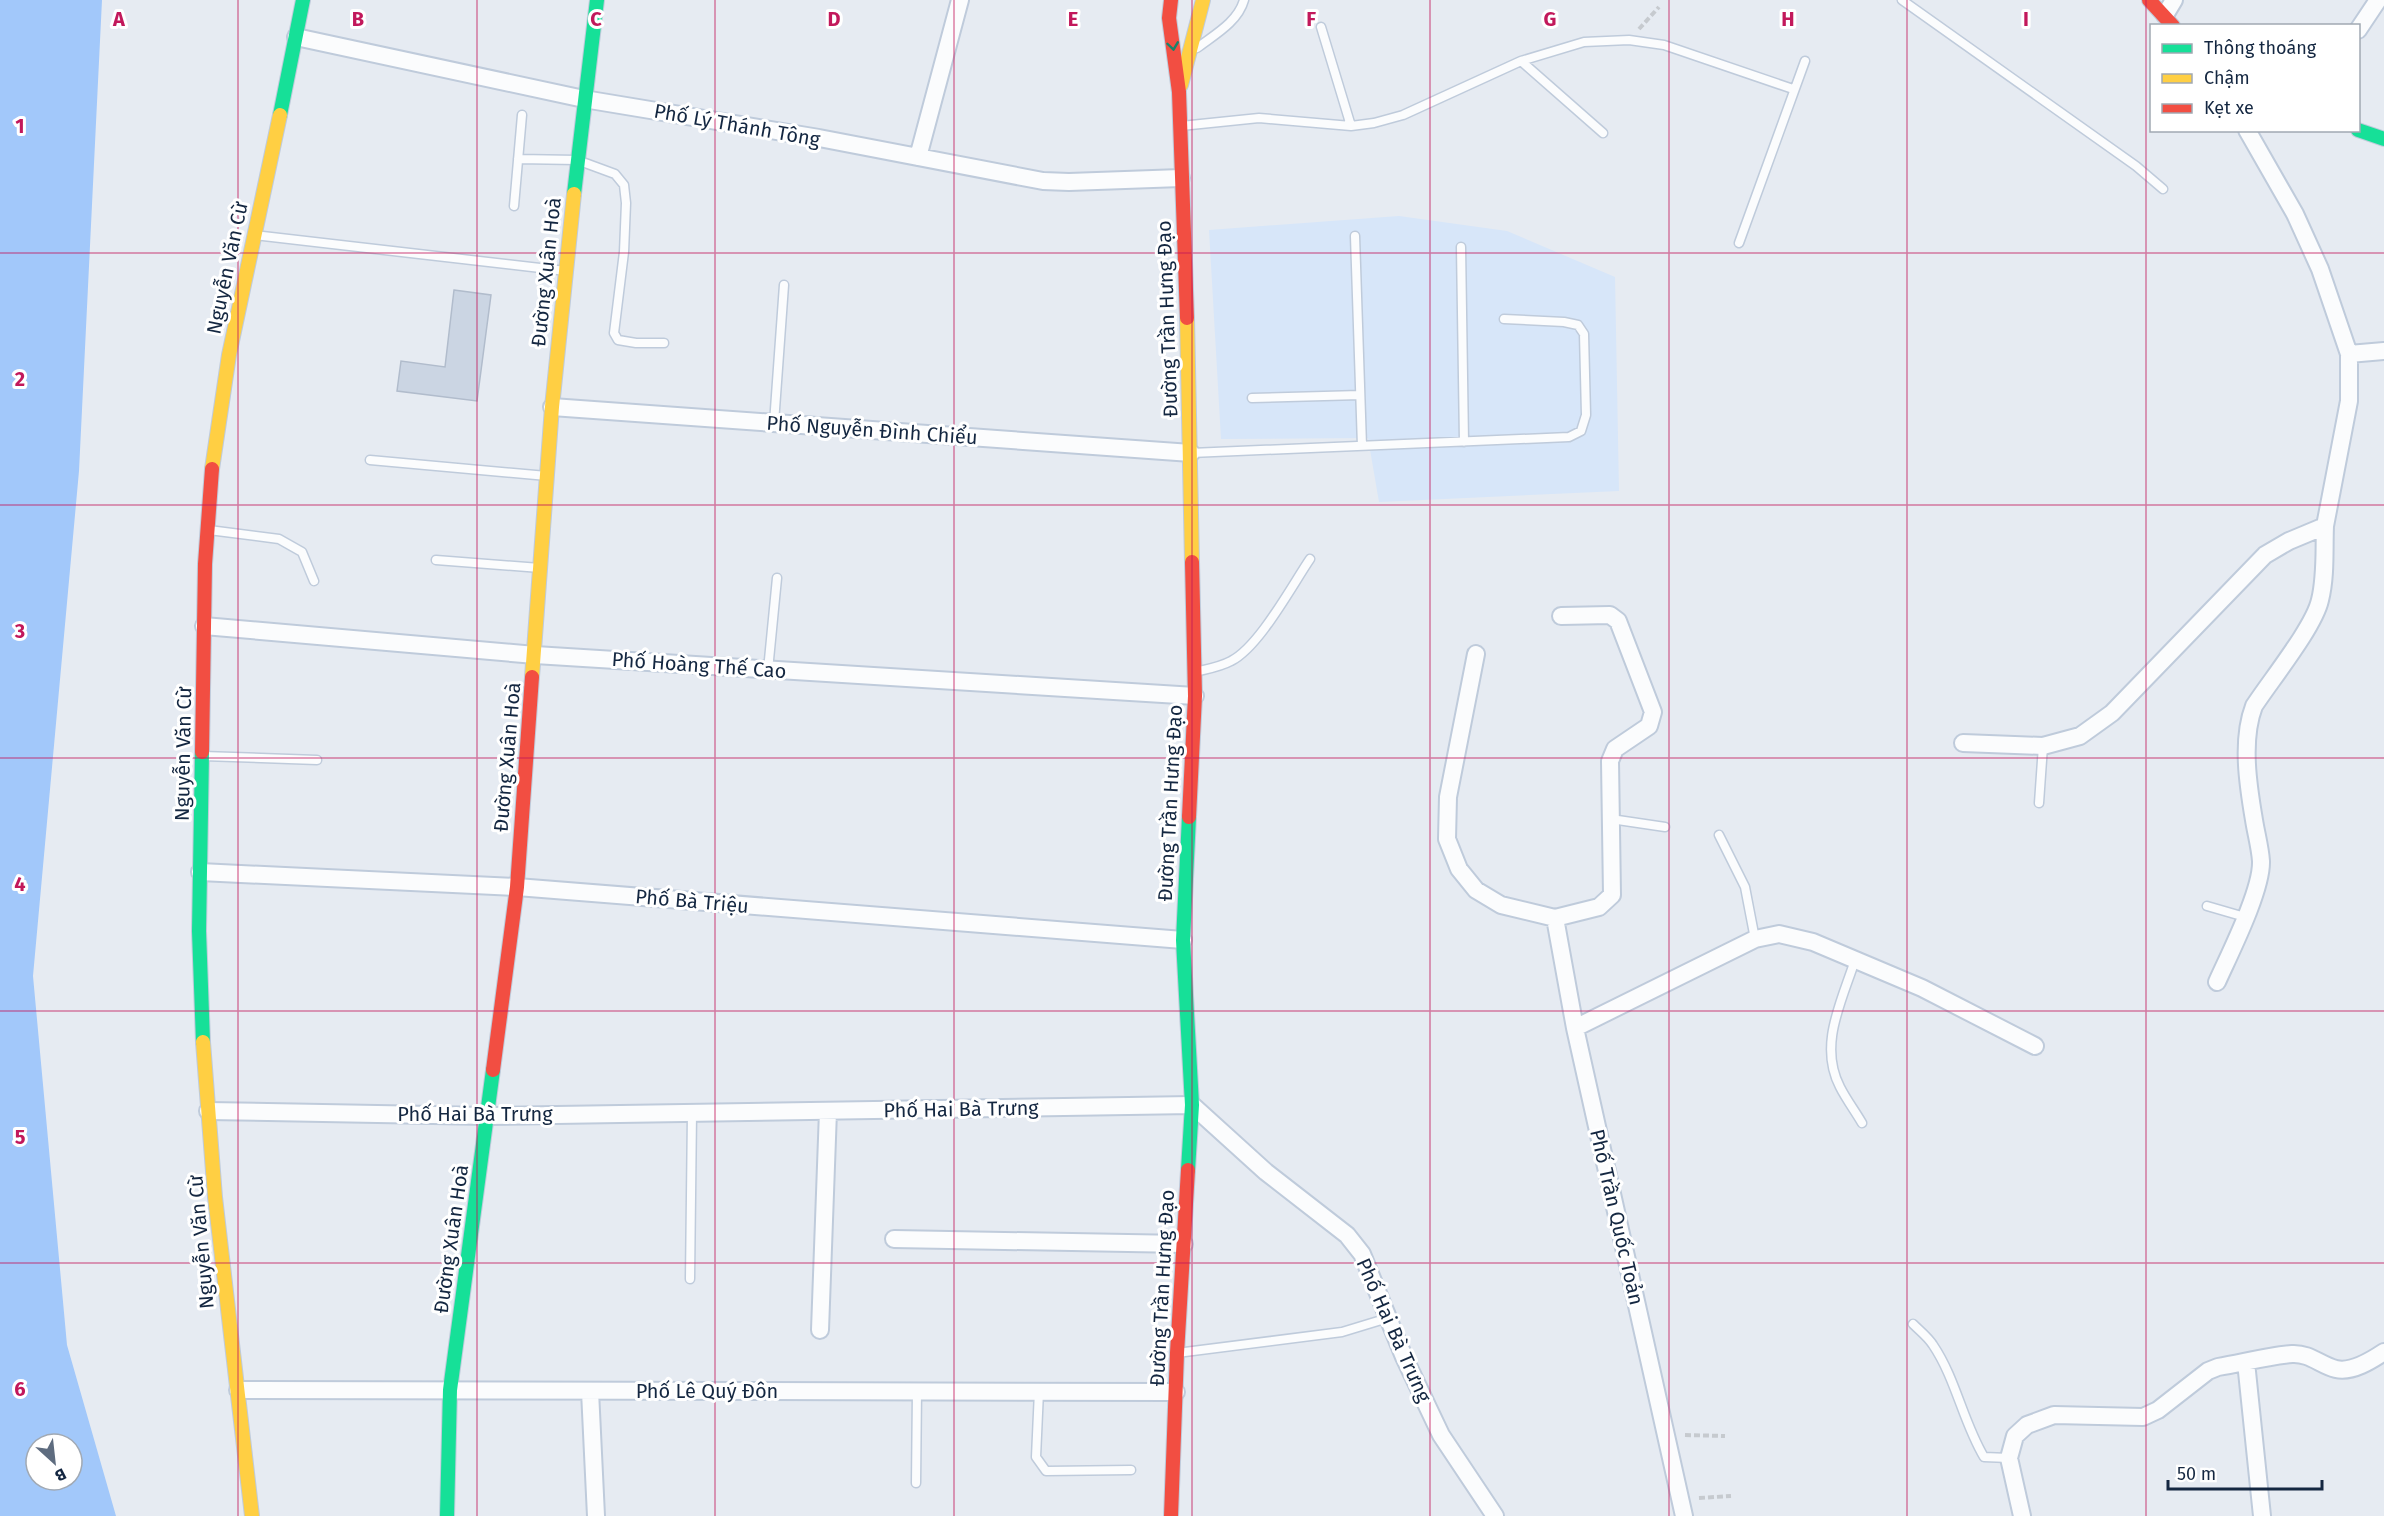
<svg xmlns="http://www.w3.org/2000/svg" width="2384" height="1516" font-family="'Fira Sans',sans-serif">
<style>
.built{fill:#d7e6f9}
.water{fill:#a2c8fa;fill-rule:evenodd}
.building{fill:#cbd5e3;stroke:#b1bccc;stroke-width:1.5}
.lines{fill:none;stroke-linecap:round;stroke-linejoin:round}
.lane-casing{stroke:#bfcbdb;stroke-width:11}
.street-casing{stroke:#bfcbdb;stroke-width:20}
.fast-casing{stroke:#bfcbdb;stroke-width:16}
.slow-casing{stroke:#bfcbdb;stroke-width:16}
.jam-casing{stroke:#bfcbdb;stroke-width:16}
.path{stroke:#c6cacf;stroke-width:4;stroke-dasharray:6 3;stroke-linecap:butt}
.lane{stroke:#fbfcfd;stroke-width:8}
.street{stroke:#fbfcfd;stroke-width:16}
.fast{stroke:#16e098;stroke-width:14}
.slow{stroke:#ffcf43;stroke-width:14}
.jam{stroke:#f24e42;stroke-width:14}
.oneway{stroke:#15846c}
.grid{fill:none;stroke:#c2185b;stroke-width:1.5;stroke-opacity:0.55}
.labels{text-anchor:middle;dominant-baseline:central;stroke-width:6;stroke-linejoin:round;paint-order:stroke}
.street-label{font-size:20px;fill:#142741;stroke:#fff}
.grid-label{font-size:20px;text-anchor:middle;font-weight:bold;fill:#c2185b;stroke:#fff;stroke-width:6;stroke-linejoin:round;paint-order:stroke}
</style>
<rect width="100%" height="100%" fill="#e6ebf2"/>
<path class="built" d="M 1399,216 L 1507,231 L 1615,277 L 1619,491 L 1379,502 L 1368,438 L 1221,439 L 1209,230 Z"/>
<path class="water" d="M 0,0 L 102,0 L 79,471 L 33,976 L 67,1345 L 116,1516 L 0,1516 ZM 36,1444 L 72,1444 L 72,1480 L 36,1480 Z"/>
<path class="building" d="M 454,290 L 491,295 L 477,401 L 397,391 L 401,361 L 445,367 Z"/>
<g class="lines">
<g class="lane-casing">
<path id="lane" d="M 1902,0 L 2136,166 L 2163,189
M 1321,27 L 1351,126
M 1197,48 C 1214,35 1238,22 1244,0
M 1521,61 L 1603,133
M 1181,126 L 1259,118 L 1351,126 L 1374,123 L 1403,115 L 1521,61 L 1584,42 L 1629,40 L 1664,45 L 1793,89
M 518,159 L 577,160 L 615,174 L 624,185 L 626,203 L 624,252 L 614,333 L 618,340 L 636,343 L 664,343
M 514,206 L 522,115
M 254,235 L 566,271
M 1355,236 L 1362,446
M 1739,243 L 1805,61
M 1461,247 L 1464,442
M 1252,398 L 1360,395
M 774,423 L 784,285
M 1191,453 L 1569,437 L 1581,431 L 1586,415 L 1584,334 L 1578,325 L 1564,322 L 1504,319
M 370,460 L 547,476
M 209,530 L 279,539 L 302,552 L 314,581
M 436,560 L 540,568
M 768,670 L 777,578
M 1195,672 C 1207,669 1220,667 1231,661 C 1259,647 1291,587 1310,559
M 203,756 L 317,760
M 2039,803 L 2043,746
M 1611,819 L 1665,827
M 1719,835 L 1745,887 L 1755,939
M 2207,906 L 2245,917
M 1855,960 C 1842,1001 1818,1045 1840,1087 C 1846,1099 1855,1111 1862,1123
M 690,1279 L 692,1113
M 1913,1324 C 1920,1331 1928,1337 1933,1345 C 1956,1379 1963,1422 1984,1457 L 2009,1458
M 1177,1353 L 1342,1332 L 1388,1318
M 1039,1391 L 1036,1457 L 1046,1471 L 1131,1470
M 916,1483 L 917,1391"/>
</g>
<g class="street-casing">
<path id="street" d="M 2165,15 L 2174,0
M 2358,30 L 2378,0
M 296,37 L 584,99 L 819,138 L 1043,181 L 1069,182 L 1181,178
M 918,157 L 960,0
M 2349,354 L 2384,351
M 552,407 L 1191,453
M 204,626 L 535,655 L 1195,696
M 1476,654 L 1448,797 L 1447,839 L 1459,869 L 1476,890 L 1501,905 L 1555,918 L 1599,907 L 1612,895 L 1610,761 L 1615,749 L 1649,726 L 1653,712 L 1618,621 L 1610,615 L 1561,616
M 1963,743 L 2043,746 L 2080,736 L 2112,713 L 2265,555 L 2289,541 L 2325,526 L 2349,401 L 2349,354 L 2320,269 L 2295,214 L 2247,130
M 200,872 L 517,887 L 1183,940
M 1555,918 L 1575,1028 L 1684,1516
M 2217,982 C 2230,953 2262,890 2261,861 C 2260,847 2256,833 2254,820 C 2248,785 2241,740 2254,706 C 2271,680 2314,627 2320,600 C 2326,576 2324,550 2325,526
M 1575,1028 L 1755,939 L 1779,934 L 1813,942 L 1922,988 L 2035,1046
M 208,1111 L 487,1116 L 1192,1105 L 1266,1172 L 1347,1235 L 1362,1254 L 1404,1357 L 1441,1435 L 1495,1516
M 894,1239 L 1184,1244
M 820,1330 L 828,1111
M 2246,1362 L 2262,1516
M 238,1390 L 1176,1392
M 590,1391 L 596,1516
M 2022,1516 L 2009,1458 L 2015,1436 L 2027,1425 L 2054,1415 L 2143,1417 L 2158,1410 L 2208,1371 L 2218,1367 C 2242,1363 2268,1356 2292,1354 C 2310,1353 2320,1365 2336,1369 C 2352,1373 2372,1360 2384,1352"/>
</g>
<g class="fast-casing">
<path id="fast" d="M 280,115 L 303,0
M 2358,130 L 2384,139
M 574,194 L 597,0
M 202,752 L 199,931 L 203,1042
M 1188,1170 L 1192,1105 L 1183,940 L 1189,817
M 447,1516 L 450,1390 L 493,1070"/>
</g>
<g class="slow-casing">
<path id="slow" d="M 1181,85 L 1203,0
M 1187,318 L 1192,562
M 212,469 L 229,355 L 280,115
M 532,677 L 552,407 L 574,194
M 203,1042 L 215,1197 L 252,1516"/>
</g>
<g class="jam-casing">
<path id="jam" d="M 1171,0 L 1169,18 L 1179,92 L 1187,318
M 2149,0 L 2173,26
M 202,752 L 205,564 L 212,469
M 1189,817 L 1195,696 L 1192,562
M 493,1070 L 517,887 L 532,677
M 1171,1516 L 1177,1353 L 1188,1170"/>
</g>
<path class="path" d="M 1639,29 L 1659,7
M 1685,1435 L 1725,1436
M 1699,1498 L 1731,1496"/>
<use href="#lane" class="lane"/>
<use href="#street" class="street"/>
<use href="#fast" class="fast"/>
<use href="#slow" class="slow"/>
<use href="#jam" class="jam"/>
</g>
<defs><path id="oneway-chevron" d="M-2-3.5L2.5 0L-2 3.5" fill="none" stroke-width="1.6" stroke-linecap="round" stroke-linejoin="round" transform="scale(1.5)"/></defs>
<use class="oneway" href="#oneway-chevron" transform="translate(1173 46) rotate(82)"/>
<path class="grid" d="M 238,0 L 238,1516M 477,0 L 477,1516M 715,0 L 715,1516M 954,0 L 954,1516M 1192,0 L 1192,1516M 1430,0 L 1430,1516M 1669,0 L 1669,1516M 1907,0 L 1907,1516M 2146,0 L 2146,1516M 0,253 L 2384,253M 0,505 L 2384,505M 0,758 L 2384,758M 0,1011 L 2384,1011M 0,1263 L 2384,1263"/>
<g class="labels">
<g class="street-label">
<text transform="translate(737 125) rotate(10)">Phố Lý Thánh Tông</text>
<text transform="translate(227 268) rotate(-78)">Nguyễn Văn Cừ</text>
<text transform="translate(546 272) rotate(-84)">Đường Xuân Hoà</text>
<text transform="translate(1167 319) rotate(-92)">Đường Trần Hưng Đạo</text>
<text transform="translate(872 430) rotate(4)">Phố Nguyễn Đình Chiểu</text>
<text transform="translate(699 665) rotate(4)">Phố Hoàng Thế Cao</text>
<text transform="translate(183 754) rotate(-89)">Nguyễn Văn Cừ</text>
<text transform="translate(507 757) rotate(-85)">Đường Xuân Hoà</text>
<text transform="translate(1170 803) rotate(-87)">Đường Trần Hưng Đạo</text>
<text transform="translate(692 901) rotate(5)">Phố Bà Triệu</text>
<text transform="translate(961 1109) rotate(-1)">Phố Hai Bà Trưng</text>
<text x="475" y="1114">Phố Hai Bà Trưng</text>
<text transform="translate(1617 1217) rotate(77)">Phố Trần Quốc Toản</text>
<text transform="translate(451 1239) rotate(-82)">Đường Xuân Hoà</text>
<text transform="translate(201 1242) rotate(-95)">Nguyễn Văn Cừ</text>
<text transform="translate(1162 1288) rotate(-87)">Đường Trần Hưng Đạo</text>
<text transform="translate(1394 1330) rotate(66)">Phố Hai Bà Trưng</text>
<text x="707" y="1391">Phố Lê Quý Đôn</text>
</g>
</g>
<g class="grid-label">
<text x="119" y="26">A</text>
<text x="358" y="26">B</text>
<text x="596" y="26">C</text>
<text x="834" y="26">D</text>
<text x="1073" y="26">E</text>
<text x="1311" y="26">F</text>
<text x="1550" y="26">G</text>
<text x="1788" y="26">H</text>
<text x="2026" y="26">I</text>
<text x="20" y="133">1</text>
<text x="20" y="386">2</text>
<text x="20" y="638">3</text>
<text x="20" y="891">4</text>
<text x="20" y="1144">5</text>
<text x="20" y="1396">6</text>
</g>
<rect x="2150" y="24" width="210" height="108" fill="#ffffff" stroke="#a1a9b3" stroke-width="1.5"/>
<rect x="2162" y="44" width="30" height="9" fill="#16e098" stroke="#a1a9b3" stroke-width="1.5"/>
<text x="2204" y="54" font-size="18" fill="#142741">Thông thoáng</text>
<rect x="2162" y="74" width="30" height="9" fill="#ffcf43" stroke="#a1a9b3" stroke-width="1.5"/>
<text x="2204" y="84" font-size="18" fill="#142741">Chậm</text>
<rect x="2162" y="104" width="30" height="9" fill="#f24e42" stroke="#a1a9b3" stroke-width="1.5"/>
<text x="2204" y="114" font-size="18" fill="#142741">Kẹt xe</text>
<g transform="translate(54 1462) rotate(153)"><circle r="28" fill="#ffffff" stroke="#a1a9b3" stroke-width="1.5"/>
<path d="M0-4.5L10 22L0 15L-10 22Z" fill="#5e6c7f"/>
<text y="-9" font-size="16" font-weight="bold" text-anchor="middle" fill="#142741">B</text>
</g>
<path d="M2168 1480v9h154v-9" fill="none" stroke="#142741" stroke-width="3"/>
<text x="2177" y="1480" font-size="18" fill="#142741" stroke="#ffffff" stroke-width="4.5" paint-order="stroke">50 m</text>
</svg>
